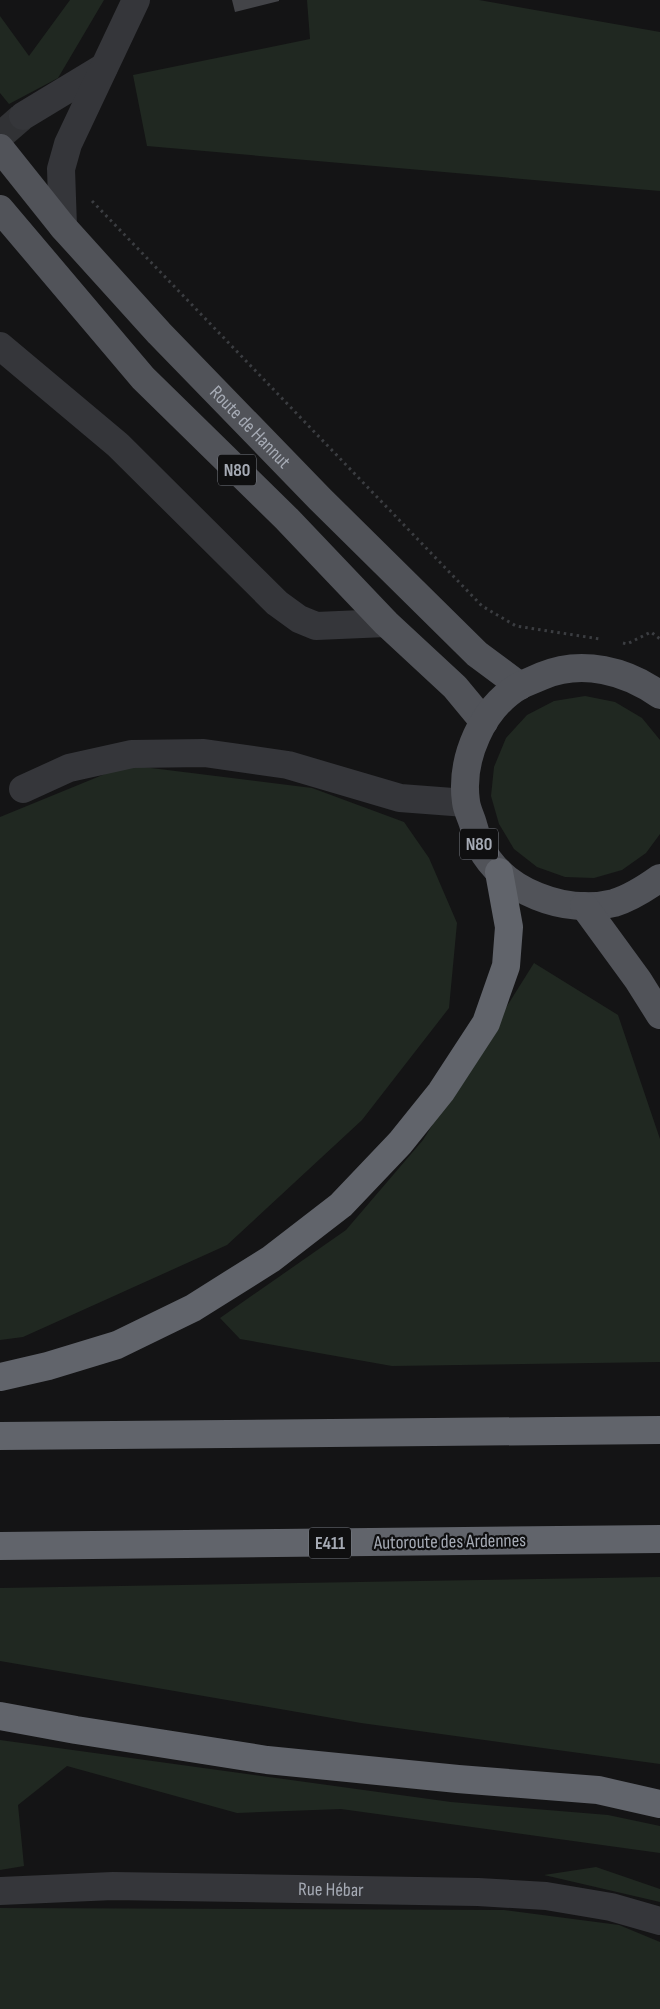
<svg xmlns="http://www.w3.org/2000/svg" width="660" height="2009" font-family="'Sofia Sans Condensed',sans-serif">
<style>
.green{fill:#202821}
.building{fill:#434448}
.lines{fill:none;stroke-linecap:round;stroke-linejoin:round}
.minor-tunnel{stroke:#313235;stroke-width:28;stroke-dasharray:28 14;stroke-linecap:butt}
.path{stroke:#3b3d41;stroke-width:3;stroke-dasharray:2.5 4;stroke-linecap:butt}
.minor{stroke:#35363a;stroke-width:28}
.major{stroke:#515359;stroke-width:28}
.highway{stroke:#61646b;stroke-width:28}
.labels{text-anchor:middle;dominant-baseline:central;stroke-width:4.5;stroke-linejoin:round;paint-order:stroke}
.shield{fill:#0f0f10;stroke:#797c84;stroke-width:1}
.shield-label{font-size:18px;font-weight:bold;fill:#a6abb5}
.street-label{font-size:19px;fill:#a6abb5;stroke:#0f0f10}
</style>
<rect width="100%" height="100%" fill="#141415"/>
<path class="green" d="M 70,0 L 104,0 L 58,78 L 9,104 L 0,93 L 0,16 L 29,56 Z
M 307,0 L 479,0 L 660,32 L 660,191 L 147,146 L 133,75 L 310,39 Z
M 585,696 L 615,702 L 642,718 L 660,740 L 660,834 L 646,853 L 622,870 L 594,878 L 565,877 L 537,867 L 514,849 L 499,824 L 491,796 L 494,767 L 506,738 L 527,715 L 554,701 Z
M 127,765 L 312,788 L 404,822 L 429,858 L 457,923 L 449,1008 L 362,1120 L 227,1245 L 23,1337 L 0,1340 L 0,817 Z
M 534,963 L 618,1015 L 660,1139 L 660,1362 L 392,1366 L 240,1339 L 220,1318 L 346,1230 L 423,1140 Z
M 660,1577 L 660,1764 L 361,1723 L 0,1661 L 0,1588 Z
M 0,1740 L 451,1802 L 608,1815 L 660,1826 L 660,1853 L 341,1809 L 237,1813 L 67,1766 L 18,1805 L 24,1866 L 0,1870 Z
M 596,1867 L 660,1889 L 660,1902 L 544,1875 Z
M 0,1908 L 504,1910 L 619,1925 L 660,1942 L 660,2009 L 0,2009 Z"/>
<path class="building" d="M 232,0 L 279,0 L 279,1 L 235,12 Z"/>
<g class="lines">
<path class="minor-tunnel" d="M 0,136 L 23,116"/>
<path class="path" d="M 92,201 L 482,606 L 516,626 L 600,639
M 623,643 L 627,644 L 651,632 L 660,639"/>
<g class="minor">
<path d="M 23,116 L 104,67"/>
<path d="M 63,227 L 61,169 L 68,144 L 136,0"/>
<path d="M 0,346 L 118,445 L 277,603 L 299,619 L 316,626 L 386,623"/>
<path d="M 23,789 L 69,768 L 132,754 L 204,753 L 288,765 L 400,798 L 466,803"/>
<path id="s1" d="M 0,1891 L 113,1886 L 478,1892 L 546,1896 L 611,1907 L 660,1921"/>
</g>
<g class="major">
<path id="s2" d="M 0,148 L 63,227 L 159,333 L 320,499 L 477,654 L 520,686"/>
<path d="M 0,209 L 143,378 L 287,519 L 386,623 L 455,687 L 484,722"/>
<path d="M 660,695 C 627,671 582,659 542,676 C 535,679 528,682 521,685 C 482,707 460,759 466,802 C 467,810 471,817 473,824 C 475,831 477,839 480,846 C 503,892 565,915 614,903 C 631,898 646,888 660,878"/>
<path d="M 584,906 L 638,980 L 660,1015"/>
</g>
<path class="highway" d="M 0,1377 L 48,1366 L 117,1345 L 193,1308 L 271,1259 L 341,1205 L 400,1143 L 441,1092 L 486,1023 L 506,966 L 509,927 L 499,872
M 0,1436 L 660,1430
M 0,1546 L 660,1539
M 0,1716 L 76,1730 L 267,1760 L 458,1779 L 598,1790 L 660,1804"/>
</g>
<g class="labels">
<g class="shield">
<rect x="218" y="454.5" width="38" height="31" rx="4"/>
<rect x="460" y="828.5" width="38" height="31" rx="4"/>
<rect x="309" y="1527.5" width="42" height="31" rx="4"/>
</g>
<g class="shield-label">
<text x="237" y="470">N80</text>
<text x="479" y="844">N80</text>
<text x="330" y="1543">E411</text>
</g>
<g class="street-label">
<text stroke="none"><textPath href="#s2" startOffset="375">Route de Hannut</textPath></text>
<text transform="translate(450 1542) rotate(-1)">Autoroute des Ardennes</text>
<text stroke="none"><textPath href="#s1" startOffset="331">Rue Hébar</textPath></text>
</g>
</g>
</svg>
